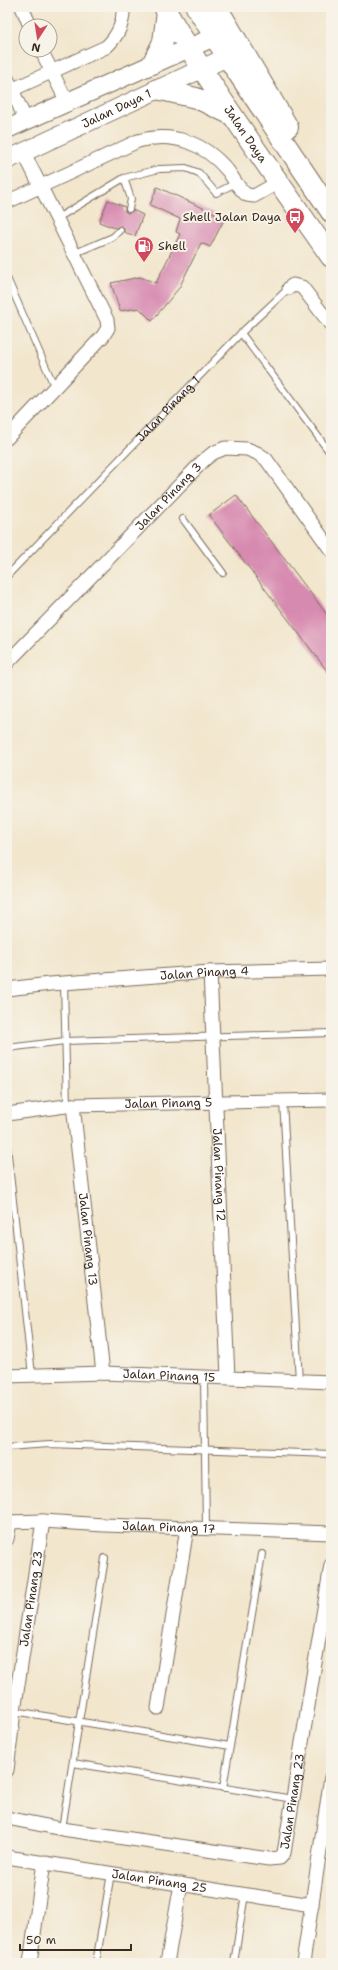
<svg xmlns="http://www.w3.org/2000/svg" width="338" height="1970" font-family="'Shantell Sans',sans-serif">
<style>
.building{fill:#d78ab0}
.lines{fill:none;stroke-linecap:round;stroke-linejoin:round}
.lane-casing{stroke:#7b6c5b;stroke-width:8}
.street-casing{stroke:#7b6c5b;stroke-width:15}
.secondary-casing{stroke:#7b6c5b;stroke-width:20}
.primary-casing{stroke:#7b6c5b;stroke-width:22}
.lane{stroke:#fff;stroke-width:6}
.street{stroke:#fff;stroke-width:13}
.secondary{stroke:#fff;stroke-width:18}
.primary{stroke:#fff;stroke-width:20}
.labels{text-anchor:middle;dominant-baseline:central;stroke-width:4;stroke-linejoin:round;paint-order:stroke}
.street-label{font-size:12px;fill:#3b2a1e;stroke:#f7f3e8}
.poi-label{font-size:12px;fill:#3b2a1e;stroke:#f7f3e8;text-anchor:end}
</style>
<rect width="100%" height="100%" fill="#f7f3e8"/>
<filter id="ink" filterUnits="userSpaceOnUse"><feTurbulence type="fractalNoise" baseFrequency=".025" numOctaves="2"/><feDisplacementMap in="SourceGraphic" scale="8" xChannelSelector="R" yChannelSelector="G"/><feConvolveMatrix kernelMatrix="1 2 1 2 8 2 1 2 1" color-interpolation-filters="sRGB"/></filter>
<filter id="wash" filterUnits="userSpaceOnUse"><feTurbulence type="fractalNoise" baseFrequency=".012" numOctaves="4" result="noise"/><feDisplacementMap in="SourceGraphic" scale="16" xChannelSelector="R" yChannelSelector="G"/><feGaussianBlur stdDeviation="0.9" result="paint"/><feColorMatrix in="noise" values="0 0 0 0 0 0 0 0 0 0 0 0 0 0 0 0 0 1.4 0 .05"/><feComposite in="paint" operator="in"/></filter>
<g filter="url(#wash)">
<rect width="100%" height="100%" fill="#f2e6cd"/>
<g id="blocks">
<path class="building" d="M 157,187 L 225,218 L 210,247 L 201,243 L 179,288 L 152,321 L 139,308 L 120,311 L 111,283 L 140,277 L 156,283 L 180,234 L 176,232 L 180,219 L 150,205 Z
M 108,200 L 125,207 L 125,211 L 128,213 L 133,210 L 143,215 L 135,236 L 124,232 L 124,228 L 122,226 L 115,228 L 99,222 Z
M 236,495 L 331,620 L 331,676 L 209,515 Z"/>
</g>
</g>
<g filter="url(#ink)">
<use href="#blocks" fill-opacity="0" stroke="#7b6c5b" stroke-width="1"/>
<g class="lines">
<g class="lane-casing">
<g id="lane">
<path d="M 124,178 L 131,199 L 129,209"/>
<path d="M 56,219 L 124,178 L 159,169 L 186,168 L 199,173 L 216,193 L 236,183"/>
<path d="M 73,254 L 113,237 L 120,230"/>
<path d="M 7,278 L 55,388"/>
<path d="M 241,333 L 331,454"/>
<path d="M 183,519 L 223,573"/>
<path id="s1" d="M 7,576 L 241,333 L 289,288"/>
<path d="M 64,983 L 67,1106"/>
<path d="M 7,1048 L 65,1041 L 331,1033"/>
<path d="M 283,1101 L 299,1381"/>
<path d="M 7,1146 L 32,1375"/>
<path d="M 204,1377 L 206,1529"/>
<path d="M 7,1447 L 49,1444 L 331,1454"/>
<path d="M 14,1711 L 230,1746"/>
<path d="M 73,1763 L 293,1799"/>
<path d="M 223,1788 L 262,1554"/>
<path d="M 62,1829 L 105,1558"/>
<path d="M 96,1963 L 111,1873"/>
<path d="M 234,1963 L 245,1894"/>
</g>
</g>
<g class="street-casing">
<g id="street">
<path d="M 22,7 L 30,26"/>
<path d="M 41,50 L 67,102"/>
<path d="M 7,78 L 26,121"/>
<path d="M 7,92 L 106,47 C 118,36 124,23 123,7"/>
<path d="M 7,202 L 138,141 C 173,131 205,143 228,171 C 233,178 239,190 247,195 L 254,196 L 279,182"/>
<path d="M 289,288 L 293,285 L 302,287 L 331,325"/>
<path d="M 7,438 L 103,336 L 108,328 L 107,320 L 24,153"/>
<path id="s2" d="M 7,663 L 203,461 L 213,453 L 225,448 L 247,449 L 257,453 L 266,459 L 331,550"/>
<path id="s3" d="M 210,972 L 228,1377"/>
<path id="s4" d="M 7,989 L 50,984 L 210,972 L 331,969"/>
<path id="s5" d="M 73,1105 L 103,1373"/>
<path id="s6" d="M 7,1114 L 73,1105 L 331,1100"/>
<path id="s7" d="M 7,1376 L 103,1373 L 331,1382"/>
<path id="s8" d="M 7,1522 L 43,1521 L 104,1525 L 331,1533"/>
<path d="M 7,1539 L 10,1522"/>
<path d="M 158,1708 L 187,1528"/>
<path id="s9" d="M 7,1770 L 14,1711 L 43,1521"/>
<path id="s10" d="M 7,1818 L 62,1829 L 269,1859 L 280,1858 L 284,1853 L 331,1565"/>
<path id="s11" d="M 7,1857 L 312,1905"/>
<path d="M 30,1963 L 44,1862"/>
<path d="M 167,1963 L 181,1884"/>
<path d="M 303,1963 L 331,1777"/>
</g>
</g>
<g class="secondary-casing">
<g id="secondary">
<path d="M 7,129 L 214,37"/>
<path id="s12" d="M 7,160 L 227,57"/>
</g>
</g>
<g class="primary-casing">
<g id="primary">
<path id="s13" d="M 164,7 C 215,94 274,175 331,257"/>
<path d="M 196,7 L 227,57 L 331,212"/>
<path d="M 217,7 L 288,127"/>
<path d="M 152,64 L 163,42 L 167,11"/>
<path d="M 157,89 L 196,98 L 232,115"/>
</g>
</g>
<use href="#lane" class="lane"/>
<use href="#street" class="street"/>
<use href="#secondary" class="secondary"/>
<use href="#primary" class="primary"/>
</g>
</g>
<defs>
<g id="bus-pin" transform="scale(1)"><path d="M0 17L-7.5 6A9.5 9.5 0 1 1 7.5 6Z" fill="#d1495b" stroke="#f7f3e8"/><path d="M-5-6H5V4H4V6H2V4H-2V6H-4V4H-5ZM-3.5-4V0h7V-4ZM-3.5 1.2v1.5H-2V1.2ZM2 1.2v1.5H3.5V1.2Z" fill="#fff"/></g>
<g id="fuel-pin" transform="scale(1)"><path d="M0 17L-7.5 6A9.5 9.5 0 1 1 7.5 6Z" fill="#d1495b" stroke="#f7f3e8"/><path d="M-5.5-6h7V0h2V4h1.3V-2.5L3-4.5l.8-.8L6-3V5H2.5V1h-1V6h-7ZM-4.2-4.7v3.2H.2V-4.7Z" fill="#fff"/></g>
</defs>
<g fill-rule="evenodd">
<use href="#bus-pin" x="295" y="217"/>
<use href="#fuel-pin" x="144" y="246"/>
</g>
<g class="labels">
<g class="street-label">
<text stroke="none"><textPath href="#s12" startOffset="121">Jalan Daya 1</textPath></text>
<text stroke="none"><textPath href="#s13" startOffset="151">Jalan Daya</textPath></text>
<text stroke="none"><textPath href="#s1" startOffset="232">Jalan Pinang 1</textPath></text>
<text stroke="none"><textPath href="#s2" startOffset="232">Jalan Pinang 3</textPath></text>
<text stroke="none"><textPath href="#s4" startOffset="198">Jalan Pinang 4</textPath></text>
<text stroke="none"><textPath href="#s6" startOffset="162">Jalan Pinang 5</textPath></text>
<text stroke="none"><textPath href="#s3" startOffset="203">Jalan Pinang 12</textPath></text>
<text stroke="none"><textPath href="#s5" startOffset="135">Jalan Pinang 13</textPath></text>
<text stroke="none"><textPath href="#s7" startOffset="162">Jalan Pinang 15</textPath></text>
<text stroke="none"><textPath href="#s8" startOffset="162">Jalan Pinang 17</textPath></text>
<text stroke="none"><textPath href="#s9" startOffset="173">Jalan Pinang 23</textPath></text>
<text stroke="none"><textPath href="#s10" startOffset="335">Jalan Pinang 23</textPath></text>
<text stroke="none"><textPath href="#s11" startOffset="154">Jalan Pinang 25</textPath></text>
</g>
<g class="poi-label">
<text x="281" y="217">Shell Jalan Daya</text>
<text x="158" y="246" text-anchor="start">Shell</text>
</g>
</g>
<rect width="338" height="1970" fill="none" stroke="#f7f3e8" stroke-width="24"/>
<g transform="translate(38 38) rotate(192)"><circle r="19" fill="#f7f3e8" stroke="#aca397"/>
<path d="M0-3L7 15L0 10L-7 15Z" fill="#d1495b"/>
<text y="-6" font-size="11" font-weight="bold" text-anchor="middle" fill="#3b2a1e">N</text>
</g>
<path d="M20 1944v6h111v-6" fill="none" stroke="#3b2a1e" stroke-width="2"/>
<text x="26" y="1944" font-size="12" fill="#3b2a1e" stroke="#f7f3e8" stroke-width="3" paint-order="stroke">50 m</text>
</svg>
